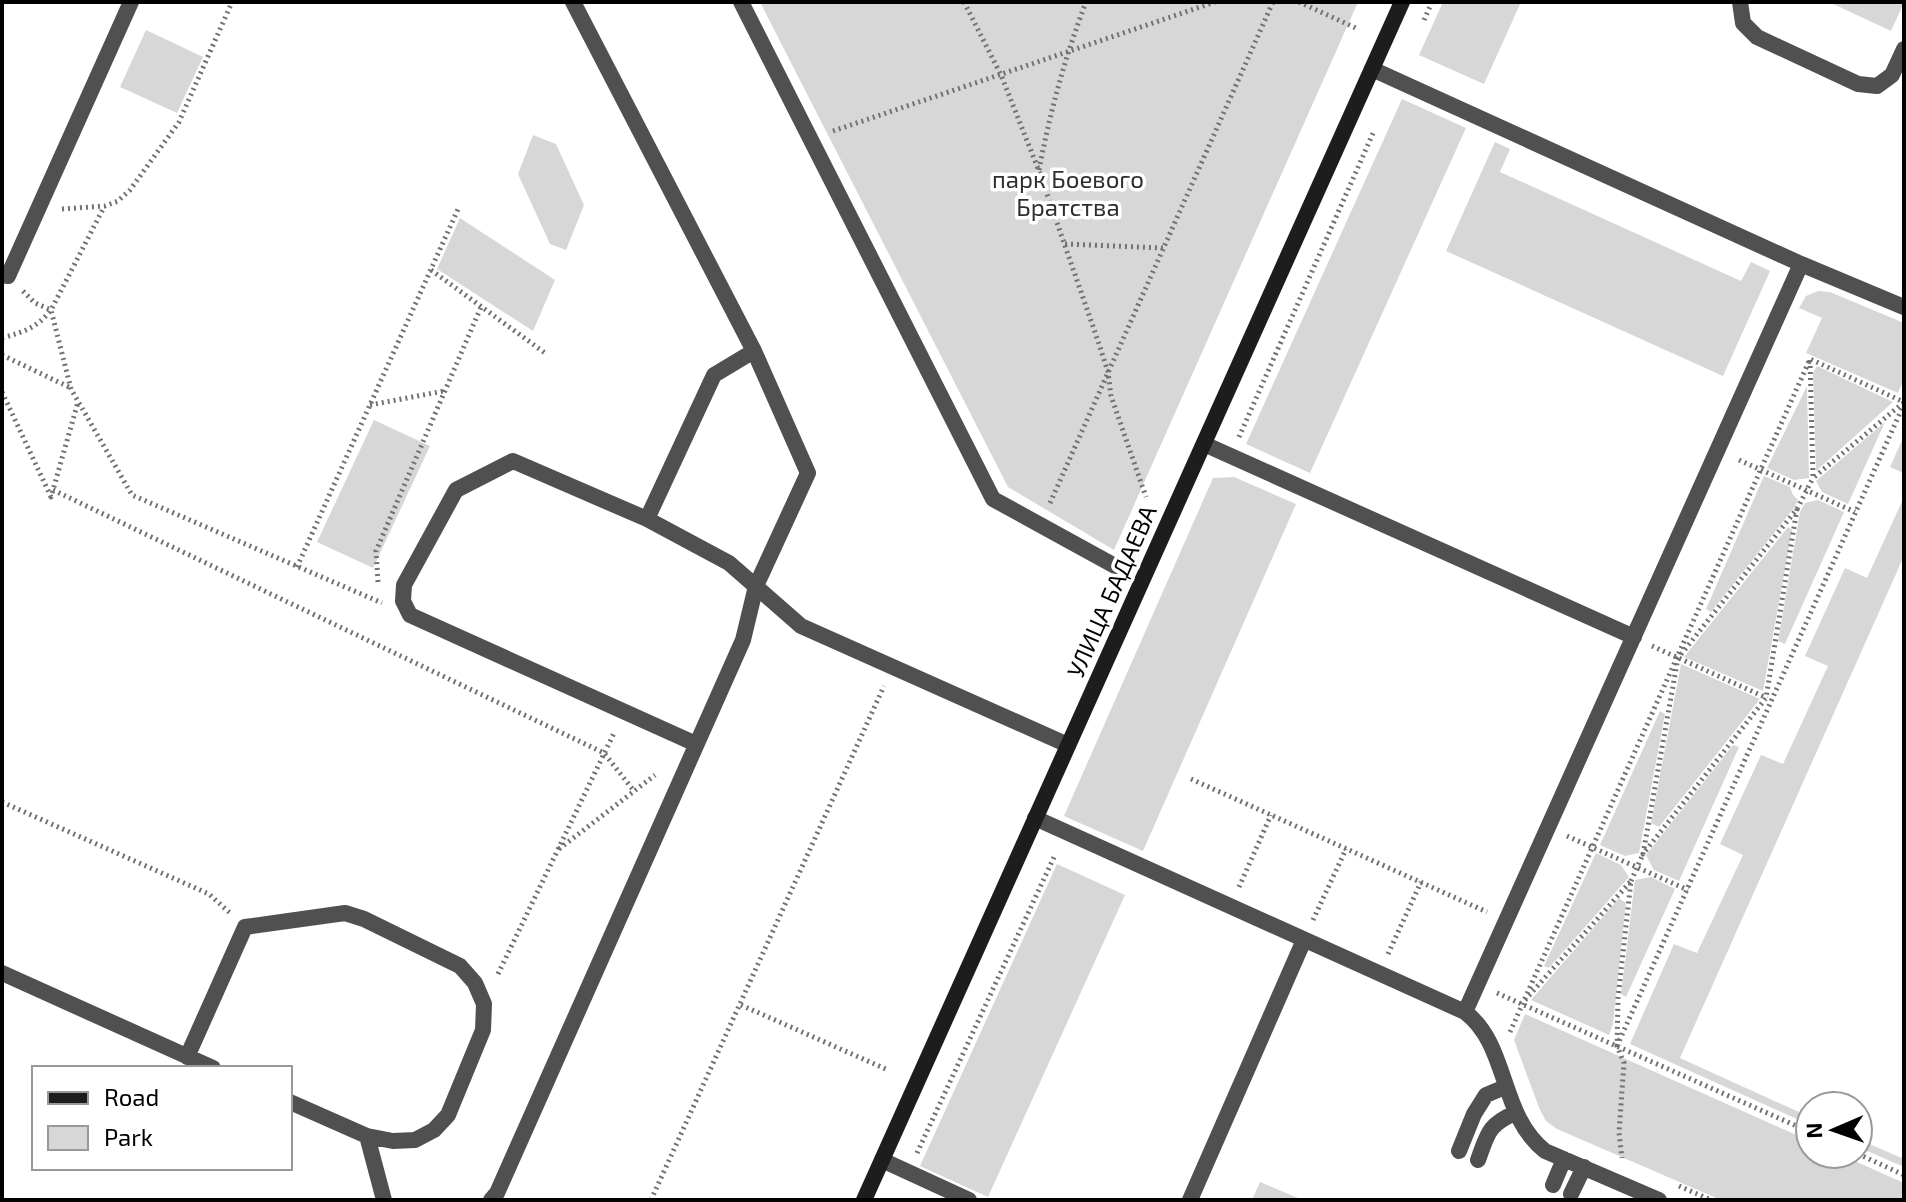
<svg xmlns="http://www.w3.org/2000/svg" width="1906" height="1202" font-family="'Exo 2',sans-serif">
<style>
.green{fill:#d7d7d7}
.lines{fill:none;stroke-linecap:round;stroke-linejoin:round}
.path{stroke:#727272;stroke-width:5;stroke-dasharray:2 4;stroke-linecap:butt}
.lane{stroke:#505050;stroke-width:16}
.secondary{stroke:#1d1d1d;stroke-width:16}
.labels{text-anchor:middle;dominant-baseline:central;stroke-width:7;stroke-linejoin:round;paint-order:stroke}
.park-label{font-size:24px;fill:#2e2e2e;stroke:#fff}
.street-label{font-size:24px;fill:#000;stroke:#fff}
</style>
<rect width="100%" height="100%" fill="#fff"/>
<path class="green" d="M 760,2 L 1358,2 L 1114,550 L 1008,487 Z
M 1443,2 L 1521,2 L 1484,84 L 1419,55 Z
M 1829,2 L 1904,2 L 1891,31 Z
M 146,30 L 203,57 L 177,113 L 120,87 Z
M 1402,99 L 1466,128 L 1310,473 L 1246,444 Z
M 533,135 L 556,144 L 584,205 L 566,250 L 550,244 L 518,174 Z
M 1495,142 L 1510,149 L 1500,172 L 1741,281 L 1751,262 L 1770,271 L 1723,376 L 1446,251 Z
M 460,218 L 555,280 L 533,331 L 437,269 Z
M 1818,291 L 1830,292 L 1904,323 L 1904,379 L 1898,393 L 1806,353 L 1822,318 L 1799,308 L 1806,296 Z
M 1817,366 L 1893,402 L 1816,471 L 1813,373 Z
M 1807,386 L 1809,478 L 1794,480 L 1767,468 Z
M 374,420 L 430,446 L 373,568 L 317,542 Z
M 1885,422 L 1848,504 L 1822,492 L 1816,481 Z
M 1904,436 L 1904,473 L 1890,467 Z
M 1764,476 L 1790,487 L 1793,495 L 1798,500 L 1794,508 L 1711,612 L 1706,609 Z
M 1234,477 L 1296,504 L 1143,851 L 1064,816 L 1213,478 Z
M 1904,497 L 1904,556 L 1680,1058 L 1810,1117 L 1810,1125 L 1630,1044 L 1674,944 L 1697,953 L 1743,855 L 1720,844 L 1761,755 L 1783,764 L 1828,666 L 1805,656 L 1845,568 L 1867,578 Z
M 1818,500 L 1844,512 L 1785,644 L 1778,641 L 1800,512 L 1805,503 Z
M 1788,527 L 1792,530 L 1763,691 L 1684,657 Z
M 1681,664 L 1760,699 L 1659,827 L 1651,823 Z
M 1660,711 L 1665,714 L 1639,853 L 1625,856 L 1600,845 Z
M 1733,745 L 1739,747 L 1679,881 L 1654,870 L 1646,855 Z
M 1596,853 L 1621,865 L 1629,877 L 1549,968 L 1544,966 Z
M 1057,864 L 1125,895 L 988,1197 L 920,1166 Z
M 1651,877 L 1675,889 L 1626,997 L 1621,994 L 1635,880 Z
M 1619,898 L 1626,903 L 1613,1024 L 1609,1035 L 1531,1000 Z
M 1525,1014 L 1810,1141 L 1810,1154 L 1839,1154 L 1904,1183 L 1904,1200 L 1721,1200 L 1557,1129 L 1546,1121 L 1540,1110 L 1514,1040 Z
M 1858,1139 L 1904,1159 L 1904,1167 L 1858,1147 Z
M 1260,1182 L 1303,1200 L 1252,1200 Z"/>
<g class="lines">
<path class="path" d="M 964,2 L 1001,75 L 1039,171 L 1096,335 L 1108,372 L 1111,396 L 1146,497
M 1299,2 L 1356,28
M 1424,20 L 1432,2
M 833,131 L 1215,2
M 1039,170 C 1050,112 1065,57 1086,2
M 62,209 L 105,206 L 118,201 L 130,190 L 179,122 L 232,2
M 1065,244 L 1163,248
M 431,270 L 545,353
M 23,291 L 35,303 L 51,310 L 71,389 L 132,495 L 382,603
M 2,338 C 23,332 37,328 51,310 L 104,207
M 2,355 L 71,388
M 1810,360 L 1813,478 L 1903,403
M 2,392 L 51,497 L 78,402
M 370,405 L 444,391
M 1239,437 L 1374,131
M 1739,460 L 1855,512
M 53,490 L 604,753 L 634,791
M 1050,503 L 1273,2
M 1797,509 L 1766,698 L 1643,854 L 1678,658 Z
M 1797,509 L 1813,478
M 297,567 L 459,207
M 378,582 L 376,551 L 481,307
M 1652,646 L 1767,698
M 1191,779 L 1487,912
M 2,802 L 209,894 L 230,913
M 1567,836 L 1688,890
M 559,849 L 655,775
M 1631,881 L 1643,854
M 1239,887 L 1271,815
M 1313,920 L 1346,849
M 1388,954 L 1421,882
M 498,974 L 615,731
M 1497,993 L 1810,1132
M 1525,1000 L 1631,881 L 1618,998 L 1617,1046 L 1624,1063 L 1619,1133 L 1622,1158
M 741,1005 L 888,1070
M 1510,1032 L 1810,359 L 1904,402
M 1617,1046 L 1904,404
M 917,1153 L 1055,855
M 1858,1154 L 1904,1175
M 1679,1186 L 1711,1200
M 651,1200 L 884,686"/>
<path class="lane" d="M 741,2 L 993,499 L 1115,566
M 1740,2 L 1743,23 L 1757,37 L 1858,84 L 1877,86 L 1892,75 L 1904,49
M 1372,69 L 1801,264 L 1904,307
M 2,275 L 8,276 L 131,2
M 1204,444 L 1634,637
M 647,519 L 714,375 L 754,351
M 696,744 L 410,615 L 403,601 L 404,585 L 456,490 L 513,461 L 647,519 L 729,563 L 801,626 L 1068,745
M 1035,818 L 1465,1012 C 1509,1045 1499,1115 1545,1151 L 1659,1200
M 2,973 L 213,1068
M 1465,1012 L 1801,264
M 187,1057 L 245,927 L 345,913 L 364,919 L 460,966 L 475,983 L 484,1004 L 483,1030 L 448,1115 L 434,1130 L 415,1140 L 393,1141 L 367,1136
M 290,1102 L 367,1136 L 384,1200
M 1459,1151 L 1474,1114 L 1486,1095 L 1505,1087
M 882,1160 L 969,1200
M 1478,1160 C 1488,1133 1488,1125 1515,1113
M 1553,1185 L 1564,1159
M 1571,1194 L 1584,1167
M 491,1200 L 497,1193 L 743,640 L 756,586 L 808,473 L 754,351 L 573,2
M 1190,1200 L 1304,940"/>
<path class="secondary" d="M 864,1200 L 1402,2"/>
</g>
<g class="labels">
<g class="park-label">
<text x="1068" y="178">парк Боевого<tspan x="1068" dy="28">Братства</tspan></text>
</g>
<g class="street-label">
<text transform="translate(1111 591) rotate(-66)">УЛИЦА БАДАЕВА</text>
</g>
</g>
<rect width="1906" height="1202" fill="none" stroke="#000000" stroke-width="8"/>
<rect x="32" y="1066" width="260" height="104" fill="#ffffff" stroke="#999999" stroke-width="2"/>
<rect x="48" y="1092" width="40" height="12" fill="#1d1d1d" stroke="#999999" stroke-width="2"/>
<text x="104" y="1106" font-size="24" fill="#000000">Road</text>
<rect x="48" y="1126" width="40" height="24" fill="#d7d7d7" stroke="#999999" stroke-width="2"/>
<text x="104" y="1146" font-size="24" fill="#000000">Park</text>
<g transform="translate(1834 1130) rotate(268)"><circle r="38" fill="#ffffff" stroke="#999999" stroke-width="2"/>
<path d="M0-6L14 30L0 20L-14 30Z" fill="#000000"/>
<text y="-12" font-size="22" font-weight="bold" text-anchor="middle" fill="#000000">N</text>
</g>
</svg>
